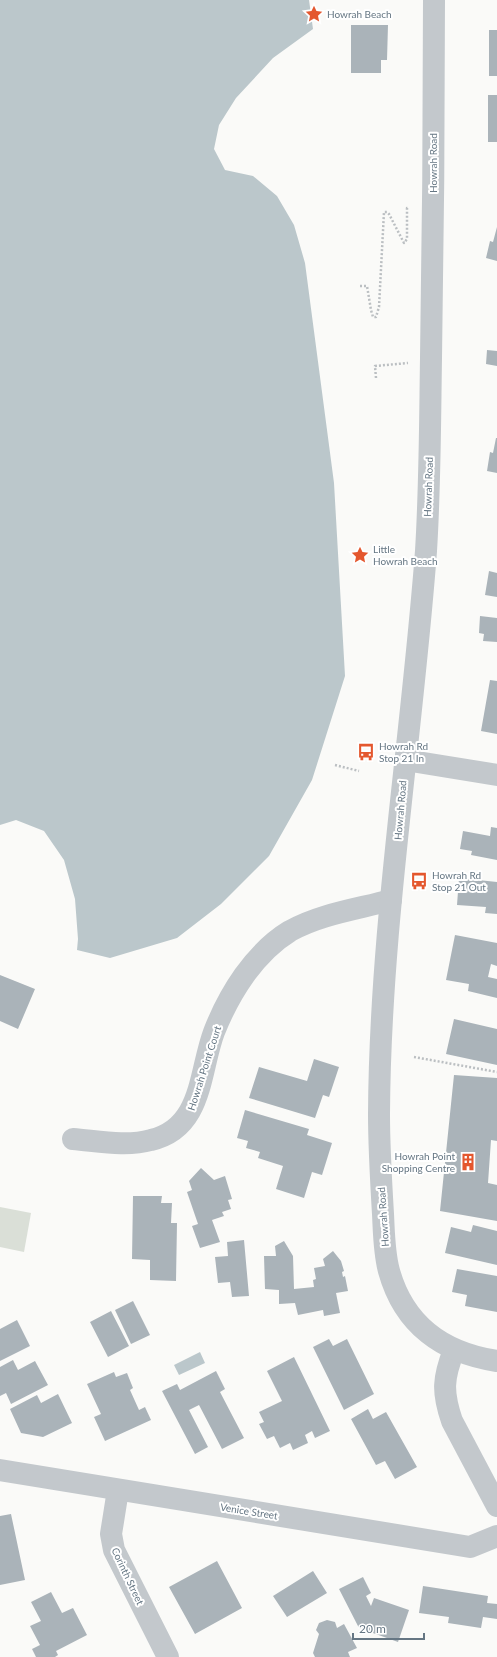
<svg xmlns="http://www.w3.org/2000/svg" width="497" height="1657" font-family="Lato,sans-serif">
<style>
.green{fill:#dadfd7}
.water{fill:#bbc7cb}
.building{fill:#aab3b9}
.lines{fill:none;stroke-linecap:round;stroke-linejoin:round}
.path{stroke:#bbbfc2;stroke-width:2.5;stroke-dasharray:2 2;stroke-linecap:butt}
.minor{stroke:#c3c8cc;stroke-width:22}
.tertiary{stroke:#c3c8cc;stroke-width:22}
.labels{text-anchor:middle;dominant-baseline:central;stroke-width:4;stroke-linejoin:round;paint-order:stroke}
.poi-label{font-size:10px;fill:#657683;stroke:#fff;text-anchor:start}
.street-label{font-size:10px;fill:#657683;stroke:#fff}
</style>
<rect width="100%" height="100%" fill="#fafaf8"/>
<path class="green" d="M 0,1207 L 31,1213 L 24,1252 L 0,1247 Z"/>
<path class="water" d="M 0,0 L 309,0 L 313,29 L 273,58 L 236,98 L 219,125 L 214,149 L 225,170 L 253,176 L 277,196 L 294,225 L 305,263 L 334,483 L 345,676 L 312,780 L 269,856 L 221,904 L 177,938 L 110,958 L 77,950 L 78,939 L 75,899 L 64,860 L 44,831 L 16,820 L 0,825 Z
M 200,1352 L 205,1363 L 179,1375 L 174,1365 Z"/>
<path class="building" d="M 351,25 L 388,25 L 387,60 L 381,60 L 381,73 L 351,73 Z
M 489,30 L 497,30 L 497,76 L 489,76 Z
M 488,95 L 497,95 L 497,142 L 488,142 Z
M 497,227 L 497,261 L 486,258 L 490,241 L 493,242 Z
M 487,350 L 497,351 L 497,366 L 486,364 Z
M 496,438 L 497,438 L 497,473 L 487,471 L 490,452 L 493,453 Z
M 489,571 L 497,573 L 497,597 L 485,595 Z
M 480,616 L 497,618 L 497,642 L 483,641 L 484,634 L 479,633 Z
M 490,680 L 497,681 L 497,734 L 481,731 Z
M 491,827 L 497,828 L 497,860 L 471,855 L 472,851 L 460,849 L 463,831 L 490,836 Z
M 459,878 L 497,882 L 497,914 L 485,913 L 486,907 L 457,905 Z
M 455,935 L 497,943 L 497,966 L 491,964 L 488,977 L 497,979 L 497,998 L 468,991 L 469,984 L 446,980 Z
M 0,975 L 35,989 L 18,1029 L 0,1021 Z
M 454,1019 L 497,1029 L 497,1065 L 446,1054 Z
M 314,1059 L 339,1067 L 329,1097 L 323,1095 L 315,1118 L 249,1098 L 259,1067 L 307,1081 Z
M 454,1075 L 497,1078 L 497,1141 L 491,1140 L 488,1183 L 497,1185 L 497,1221 L 440,1211 Z
M 245,1110 L 309,1129 L 307,1135 L 332,1143 L 322,1175 L 312,1172 L 304,1198 L 276,1189 L 283,1166 L 258,1158 L 260,1152 L 246,1148 L 248,1141 L 237,1138 Z
M 201,1168 L 214,1180 L 225,1176 L 232,1199 L 228,1200 L 231,1209 L 222,1212 L 224,1216 L 212,1220 L 220,1242 L 200,1248 L 192,1226 L 198,1224 L 187,1192 L 192,1190 L 189,1181 Z
M 133,1196 L 162,1196 L 161,1203 L 172,1203 L 171,1223 L 177,1223 L 176,1281 L 150,1280 L 150,1260 L 132,1259 Z
M 473,1225 L 497,1231 L 497,1265 L 445,1253 L 451,1227 L 471,1232 Z
M 244,1240 L 249,1296 L 232,1297 L 230,1282 L 218,1283 L 215,1257 L 228,1256 L 227,1242 Z
M 284,1241 L 293,1256 L 294,1289 L 314,1287 L 313,1280 L 316,1279 L 314,1268 L 325,1266 L 323,1259 L 333,1251 L 341,1261 L 344,1271 L 342,1272 L 343,1277 L 345,1276 L 348,1291 L 336,1293 L 340,1313 L 324,1316 L 323,1310 L 298,1315 L 295,1303 L 279,1304 L 279,1290 L 265,1289 L 264,1256 L 276,1256 L 275,1246 Z
M 457,1269 L 497,1276 L 497,1312 L 465,1306 L 467,1295 L 452,1292 Z
M 133,1301 L 150,1335 L 131,1344 L 115,1310 Z
M 111,1311 L 129,1346 L 108,1357 L 90,1322 Z
M 17,1320 L 30,1346 L 0,1361 L 0,1329 Z
M 329,1339 L 333,1346 L 347,1339 L 374,1394 L 344,1410 L 313,1347 Z
M 294,1357 L 330,1431 L 315,1438 L 312,1431 L 305,1435 L 308,1443 L 293,1450 L 290,1443 L 280,1448 L 274,1436 L 267,1439 L 259,1424 L 264,1422 L 259,1412 L 282,1401 L 267,1371 Z
M 13,1360 L 18,1370 L 35,1361 L 48,1385 L 11,1404 L 6,1393 L 0,1396 L 0,1367 Z
M 216,1371 L 225,1389 L 220,1392 L 244,1438 L 222,1449 L 199,1405 L 189,1410 L 208,1447 L 195,1454 L 162,1391 L 177,1384 L 180,1390 Z
M 114,1372 L 116,1377 L 127,1373 L 133,1388 L 130,1390 L 139,1410 L 145,1407 L 151,1420 L 105,1441 L 94,1417 L 101,1414 L 87,1384 Z
M 58,1394 L 72,1423 L 43,1437 L 21,1433 L 10,1409 L 37,1395 L 41,1403 Z
M 368,1409 L 373,1419 L 386,1412 L 417,1467 L 395,1479 L 385,1461 L 376,1465 L 351,1419 Z
M 11,1514 L 25,1580 L 0,1585 L 0,1516 Z
M 217,1561 L 242,1608 L 195,1634 L 169,1587 Z
M 313,1571 L 327,1593 L 287,1617 L 273,1596 Z
M 363,1577 L 371,1593 L 366,1596 L 371,1606 L 374,1598 L 409,1610 L 398,1642 L 359,1628 L 339,1589 Z
M 423,1586 L 488,1596 L 487,1603 L 497,1604 L 497,1619 L 483,1617 L 481,1628 L 448,1623 L 449,1617 L 419,1613 Z
M 51,1592 L 62,1613 L 73,1608 L 87,1635 L 56,1651 L 58,1655 L 55,1657 L 36,1657 L 32,1649 L 40,1645 L 30,1626 L 41,1621 L 31,1602 Z
M 327,1620 L 335,1622 L 337,1628 L 344,1624 L 357,1648 L 348,1652 L 350,1657 L 315,1657 L 313,1653 L 319,1634 L 316,1630 L 319,1623 Z"/>
<g class="lines">
<path class="path" d="M 360,286 L 367,286 L 371,310 L 373,317 L 376,317 L 379,307 L 384,212 L 387,212 L 389,214 L 404,243 L 407,239 L 407,208 L 409,208
M 376,378 L 375,366 L 408,363
M 335,765 L 359,771
M 414,1057 L 497,1072"/>
<path class="minor" d="M 405,760 L 497,775
M 73,1139 C 98,1141 126,1147 151,1140 C 203,1128 199,1072 214,1032 C 229,994 254,953 290,931 C 320,914 358,909 391,900
M 454,1350 C 443,1378 442,1392 452,1421 L 497,1506
M 0,1470 L 470,1547 L 497,1536
M 118,1490 L 111,1534 L 114,1550 L 168,1657"/>
<path class="tertiary" d="M 434,0 C 434,119 433,239 431,358 C 430,422 430,487 426,551 C 412,739 380,926 379,1114 C 379,1148 381,1181 383,1214 C 384,1233 384,1253 389,1271 C 404,1325 443,1353 497,1361"/>
</g>
<defs>
<g id="sight-bare" transform="scale(1.38)"><path d="M0-6L1.8-2.2L6-1.7L2.9 1.2L3.7 5.4L0 3.3L-3.7 5.4L-2.9 1.2L-6-1.7L-1.8-2.2Z" fill="#e4572e" stroke="#fff" stroke-width="2.5" paint-order="stroke"/></g>
<g id="bus-bare" transform="scale(1.38)"><path d="M-5-6H5V4H4V6H2V4H-2V6H-4V4H-5ZM-3.5-4V0h7V-4ZM-3.5 1.2v1.5H-2V1.2ZM2 1.2v1.5H3.5V1.2Z" fill="#e4572e" stroke="#fff" stroke-width="2.5" paint-order="stroke"/></g>
<g id="building-bare" transform="scale(1.38)"><path d="M-4-6H4V6H1V3H-1V6H-4ZM-2.5-4.3h1.7v1.8h-1.7ZM.8-4.3h1.7v1.8H.8ZM-2.5-1h1.7V.8h-1.7ZM.8-1h1.7V.8H.8Z" fill="#e4572e" stroke="#fff" stroke-width="2.5" paint-order="stroke"/></g>
</defs>
<g fill-rule="evenodd">
<use href="#sight-bare" x="314" y="14"/>
<use href="#sight-bare" x="360" y="555"/>
<use href="#bus-bare" x="366" y="752"/>
<use href="#bus-bare" x="419" y="881"/>
<use href="#building-bare" x="468" y="1162"/>
</g>
<g class="labels">
<g class="poi-label">
<text x="327" y="14">Howrah Beach</text>
<text x="373" y="549">Little<tspan x="373" dy="12">Howrah Beach</tspan></text>
<text x="379" y="746">Howrah Rd<tspan x="379" dy="12">Stop 21 In</tspan></text>
<text x="432" y="875">Howrah Rd<tspan x="432" dy="12">Stop 21 Out</tspan></text>
<text x="455" y="1156" text-anchor="end">Howrah Point<tspan x="455" dy="12">Shopping Centre</tspan></text>
</g>
<g class="street-label">
<text transform="translate(433 163) rotate(-90)">Howrah Road</text>
<text transform="translate(428 487) rotate(-88)">Howrah Road</text>
<text transform="translate(400 810) rotate(-85)">Howrah Road</text>
<text transform="translate(204 1068) rotate(-72)">Howrah Point Court</text>
<text transform="translate(383 1217) rotate(-94)">Howrah Road</text>
<text transform="translate(249 1511) rotate(9)">Venice Street</text>
<text transform="translate(128 1576) rotate(65)">Corinth Street</text>
</g>
</g>
<path d="M353 1633v6h71v-6" fill="none" stroke="#657683" stroke-width="2"/>
<text x="359" y="1633" font-size="12" fill="#657683" stroke="#ffffff" stroke-width="3" paint-order="stroke">20 m</text>
</svg>
